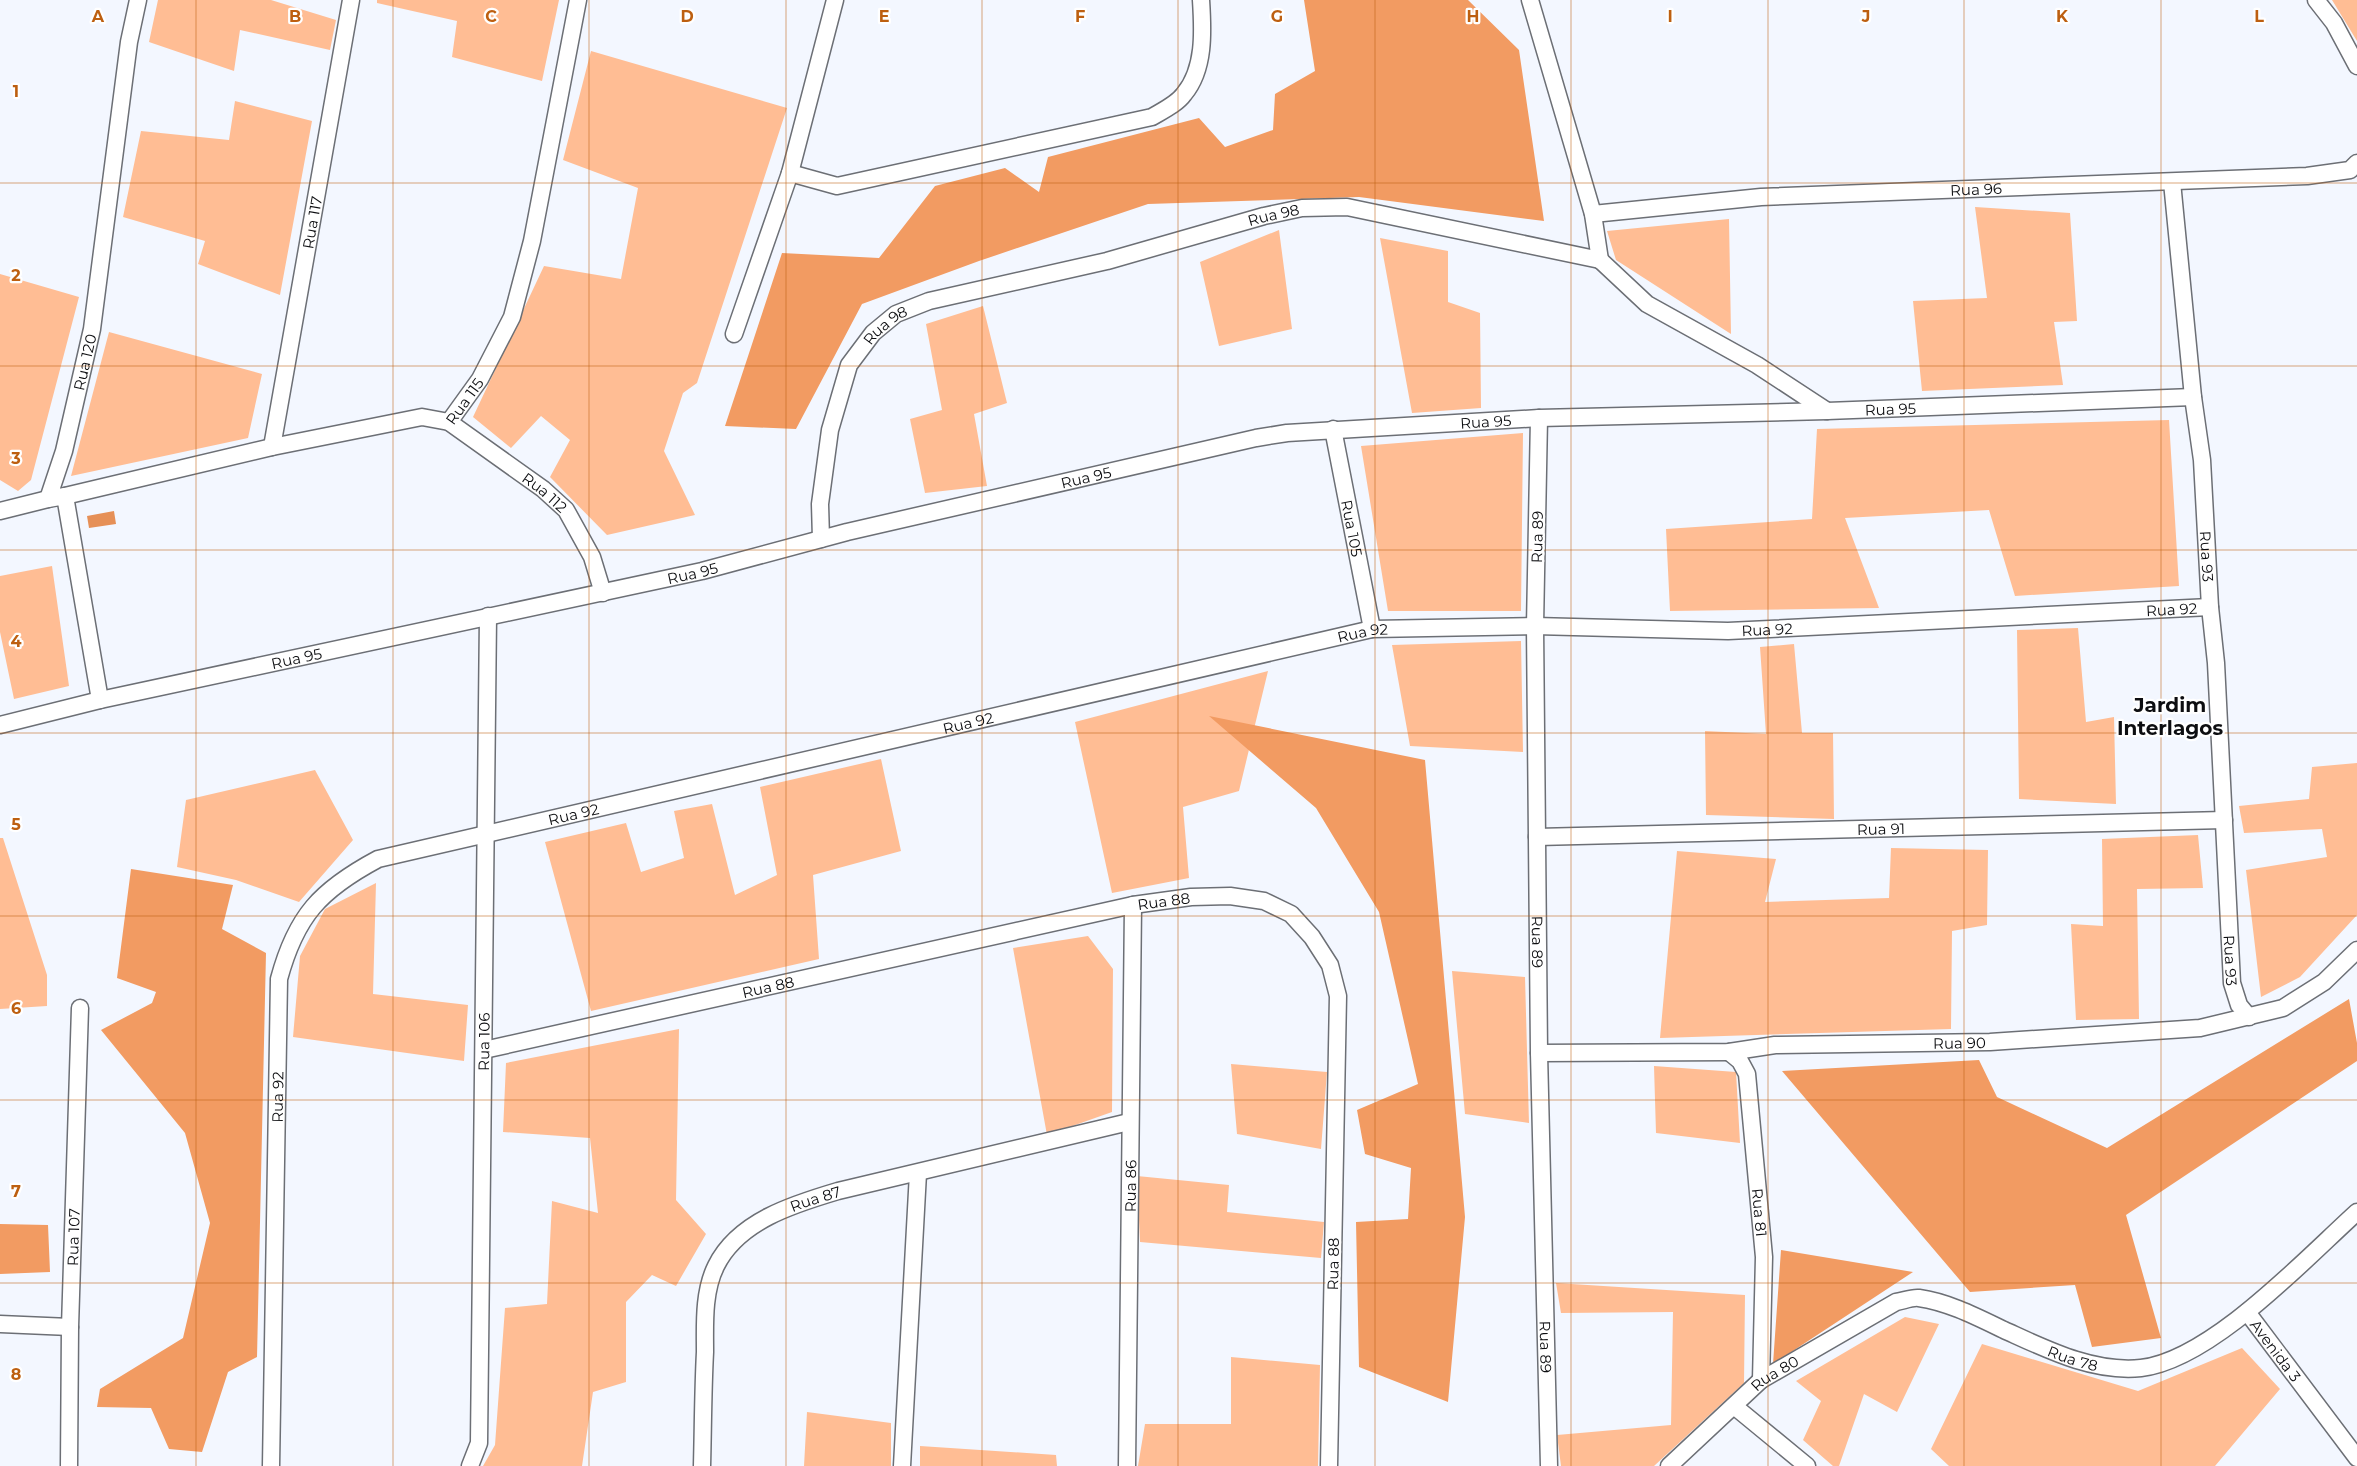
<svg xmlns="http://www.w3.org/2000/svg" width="2357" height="1466" font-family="Montserrat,sans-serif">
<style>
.green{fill:#ffbd94}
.forest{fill:#f29b62}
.water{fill:#e69057}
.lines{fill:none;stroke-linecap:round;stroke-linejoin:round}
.street-casing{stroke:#6c6f75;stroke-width:19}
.street{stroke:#fff;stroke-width:16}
.grid{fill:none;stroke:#bd5f10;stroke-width:1;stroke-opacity:0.55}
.labels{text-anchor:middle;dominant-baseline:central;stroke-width:4.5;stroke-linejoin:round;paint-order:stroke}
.street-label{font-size:15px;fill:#0d0e11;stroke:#fff}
.district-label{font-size:20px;font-weight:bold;fill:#0d0e11;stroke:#fff}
.grid-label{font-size:16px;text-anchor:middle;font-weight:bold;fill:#bd5f10;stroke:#fff;stroke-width:4.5;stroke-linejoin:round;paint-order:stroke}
</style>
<rect width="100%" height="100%" fill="#f3f7ff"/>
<path class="green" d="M 158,0 L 271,0 L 336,20 L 330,50 L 240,30 L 234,71 L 149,42 Z
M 377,0 L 559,0 L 542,81 L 452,57 L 457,21 L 377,3 Z
M 2332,0 L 2357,0 L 2357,41 Z
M 591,51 L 787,108 L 697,383 L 683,393 L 664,451 L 695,515 L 607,535 L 550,477 L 570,440 L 541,416 L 511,448 L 473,417 L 544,266 L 621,279 L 638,188 L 563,160 Z
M 235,101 L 312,121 L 280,295 L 198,264 L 205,241 L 123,217 L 141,131 L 229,140 Z
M 1975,207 L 2070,213 L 2077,321 L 2054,322 L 2063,385 L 1922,391 L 1913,301 L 1987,298 Z
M 1729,219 L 1731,334 L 1616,260 L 1607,231 Z
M 1279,230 L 1292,329 L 1219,346 L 1200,262 Z
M 1380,238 L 1448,251 L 1448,302 L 1480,313 L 1481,408 L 1412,413 Z
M 0,274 L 79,297 L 31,480 L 18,491 L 0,480 Z
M 983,306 L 1007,403 L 974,414 L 987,486 L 925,493 L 910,419 L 942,410 L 926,324 Z
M 109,332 L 262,374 L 248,438 L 71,476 Z
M 2169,420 L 2179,586 L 2015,596 L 1989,510 L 1845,518 L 1879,608 L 1670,611 L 1666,529 L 1812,519 L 1817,429 Z
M 1523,433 L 1521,611 L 1388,611 L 1361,446 Z
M 52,566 L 69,686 L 14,699 L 0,632 L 0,576 Z
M 2078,628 L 2086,722 L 2114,717 L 2116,804 L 2019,799 L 2017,630 Z
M 1521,641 L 1523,752 L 1410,746 L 1392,645 Z
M 1794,644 L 1802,733 L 1833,733 L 1834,819 L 1706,815 L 1705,731 L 1766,734 L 1760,647 Z
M 1268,671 L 1239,791 L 1183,807 L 1189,878 L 1112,893 L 1075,722 Z
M 881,759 L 901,851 L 813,875 L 819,959 L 591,1011 L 545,842 L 626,823 L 641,872 L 684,858 L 674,811 L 712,804 L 735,895 L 777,875 L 760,787 Z
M 2357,763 L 2357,915 L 2300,977 L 2261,997 L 2246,870 L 2327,857 L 2322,829 L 2244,833 L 2239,806 L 2309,799 L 2312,767 Z
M 315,770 L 353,840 L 299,902 L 236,880 L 177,867 L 186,800 Z
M 2198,835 L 2203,888 L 2137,889 L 2139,1019 L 2076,1020 L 2071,924 L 2103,926 L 2102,839 Z
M 0,838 L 3,838 L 47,975 L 47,1006 L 0,1009 Z
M 1891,848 L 1988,850 L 1987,925 L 1952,931 L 1951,1029 L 1660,1038 L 1677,851 L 1776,859 L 1765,902 L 1889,898 Z
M 376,883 L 373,994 L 468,1005 L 464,1061 L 293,1037 L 300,956 L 325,909 Z
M 1088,936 L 1113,969 L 1112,1112 L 1047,1135 L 1013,948 Z
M 1452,971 L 1525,977 L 1529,1123 L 1465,1114 Z
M 679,1029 L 676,1200 L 706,1234 L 676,1286 L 652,1275 L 626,1302 L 626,1382 L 593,1392 L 582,1466 L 483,1466 L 495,1445 L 505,1308 L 547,1304 L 552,1201 L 598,1213 L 590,1138 L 503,1132 L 506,1063 Z
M 1231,1064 L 1327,1072 L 1321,1149 L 1237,1134 Z
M 1654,1066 L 1736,1072 L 1740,1143 L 1656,1133 Z
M 1137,1176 L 1229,1185 L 1227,1212 L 1324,1222 L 1321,1258 L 1140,1242 Z
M 1556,1283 L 1745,1295 L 1744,1383 L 1654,1466 L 1561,1466 L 1557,1435 L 1671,1425 L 1673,1312 L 1561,1313 Z
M 1905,1317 L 1939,1324 L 1897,1412 L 1864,1394 L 1839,1466 L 1833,1466 L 1803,1440 L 1821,1401 L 1796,1381 Z
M 1982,1344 L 2138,1391 L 2242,1348 L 2280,1389 L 2215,1466 L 1949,1466 L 1931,1449 Z
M 1231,1357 L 1320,1365 L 1318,1466 L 1138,1466 L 1145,1424 L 1231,1424 Z
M 807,1412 L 891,1423 L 891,1466 L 798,1466 L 804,1466 Z
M 920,1446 L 1056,1455 L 1057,1466 L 920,1466 Z"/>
<path class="forest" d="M 1304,0 L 1468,0 L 1519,50 L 1544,221 L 1359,197 L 1148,204 L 979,261 L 862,304 L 796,429 L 725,426 L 782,253 L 879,258 L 935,186 L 1005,168 L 1039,192 L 1048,157 L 1199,118 L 1225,147 L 1273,130 L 1275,94 L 1315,71 Z
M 1209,716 L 1425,760 L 1465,1217 L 1448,1402 L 1359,1367 L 1356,1222 L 1408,1219 L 1411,1168 L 1365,1154 L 1357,1110 L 1418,1084 L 1379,912 L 1316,808 Z
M 131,869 L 233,885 L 222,929 L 266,953 L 257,1357 L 228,1372 L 202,1452 L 169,1449 L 151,1408 L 97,1407 L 100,1389 L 183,1338 L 210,1223 L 185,1133 L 101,1030 L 152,1003 L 156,992 L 117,978 Z
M 2349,999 L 2357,1043 L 2357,1061 L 2126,1215 L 2161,1338 L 2092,1347 L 2075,1285 L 1970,1292 L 1782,1071 L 1979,1060 L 1997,1097 L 2107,1148 Z
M 0,1224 L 48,1225 L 50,1272 L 0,1274 Z
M 1781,1250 L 1913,1272 L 1773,1364 Z"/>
<path class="water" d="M 114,511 L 116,524 L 89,528 L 87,516 Z"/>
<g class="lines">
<g class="street-casing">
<g id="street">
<path d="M 1530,0 L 1593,214 L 1600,260"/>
<path d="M 2316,0 L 2334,23 L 2357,66"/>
<path d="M 790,173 L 837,186 L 1152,117 C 1162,111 1177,104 1184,94 C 1205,69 1203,31 1201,0"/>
<path id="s1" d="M 2172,182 L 2193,397 L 2202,460 L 2210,607 L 2216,663 L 2232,983 L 2239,1005 L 2249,1017"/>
<path id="s2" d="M 1593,214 L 1761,197 L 2307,176 L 2350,170 L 2357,163"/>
<path d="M 1600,260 L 1647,304 L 1757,365 L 1827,411"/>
<path d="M 734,334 L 790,173 L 835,0"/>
<path id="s3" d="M 1539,418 L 1535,626 L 1539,1053 L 1549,1466"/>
<path id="s4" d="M 449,422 L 480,379 L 512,317 L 532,241 L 578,0"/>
<path id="s5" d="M 1333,429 L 1372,629"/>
<path id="s6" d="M 272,447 L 351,0"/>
<path id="s7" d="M 65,496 L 272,447 L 422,417 L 449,422 L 543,489 L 566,510 L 592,557 L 603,593"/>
<path d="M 0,511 L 48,499"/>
<path id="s8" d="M 821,539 L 820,504 L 830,430 L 849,365 L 873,333 L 896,314 L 929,301 L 1107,261 L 1264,216 L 1302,208 L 1347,207 L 1600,260"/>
<path id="s9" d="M 100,700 L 65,496 L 48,499 L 64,451 L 92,329 L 129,42 L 138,0"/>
<path id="s10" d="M 0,725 L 100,700 L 702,571 L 847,532 L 1256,438 L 1287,433 L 1539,418 L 1827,411 L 2193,397"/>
<path id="s11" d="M 1537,837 L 2224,820"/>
<path id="s12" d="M 484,1050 L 1133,905 L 1191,897 L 1230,896 L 1264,901 L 1291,914 L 1312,937 L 1330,965 L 1338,996 L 1329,1466"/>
<path id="s13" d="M 1729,1052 L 1740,1061 L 1747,1074 L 1764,1257 L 1761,1380"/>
<path id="s14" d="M 1539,1053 L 1729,1052 L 1775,1045 L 1990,1042 L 2200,1028 L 2283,1008 L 2324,982 L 2357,950"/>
<path id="s15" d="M 2247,1312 L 2357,1458"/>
<path d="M 0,1324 L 70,1327"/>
<path d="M 1734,1406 L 1807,1466"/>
<path id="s16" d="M 69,1466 L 70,1327 L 80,1008"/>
<path id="s17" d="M 271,1466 L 279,979 C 296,916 320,890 378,859 L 1372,629 L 1535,626 L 1728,631 L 2210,607"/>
<path id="s18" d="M 470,1466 L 479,1443 L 488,616"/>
<path id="s19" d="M 702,1466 C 703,1428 703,1390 705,1352 C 705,1325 703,1292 716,1266 C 738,1221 794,1204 838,1191 L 1129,1122"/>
<path d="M 902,1466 L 918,1173"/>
<path id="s20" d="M 1127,1466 L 1133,905"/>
<path id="s21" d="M 1669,1466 L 1761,1380 L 1896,1302 C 1903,1301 1912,1297 1919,1298 C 1948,1302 1977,1317 2004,1330 C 2046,1349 2093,1373 2141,1368 C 2211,1360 2305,1259 2357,1212"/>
</g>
</g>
<use href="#street" class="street"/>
</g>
<path class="grid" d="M 196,0 L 196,1466M 393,0 L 393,1466M 589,0 L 589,1466M 786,0 L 786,1466M 982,0 L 982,1466M 1178,0 L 1178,1466M 1375,0 L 1375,1466M 1571,0 L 1571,1466M 1768,0 L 1768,1466M 1964,0 L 1964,1466M 2161,0 L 2161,1466M 0,183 L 2357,183M 0,366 L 2357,366M 0,550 L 2357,550M 0,733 L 2357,733M 0,916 L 2357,916M 0,1100 L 2357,1100M 0,1283 L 2357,1283"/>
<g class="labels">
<g class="street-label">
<text stroke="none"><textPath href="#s2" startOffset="384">Rua 96</textPath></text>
<text stroke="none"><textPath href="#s8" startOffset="638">Rua 98</textPath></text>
<text stroke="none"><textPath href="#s6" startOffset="228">Rua 117</textPath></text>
<text stroke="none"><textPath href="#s8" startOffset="232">Rua 98</textPath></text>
<text stroke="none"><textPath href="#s9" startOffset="366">Rua 120</textPath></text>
<text stroke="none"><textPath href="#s4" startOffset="26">Rua 115</textPath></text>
<text stroke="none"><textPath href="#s10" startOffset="1924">Rua 95</textPath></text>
<text stroke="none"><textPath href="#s10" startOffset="1519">Rua 95</textPath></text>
<text stroke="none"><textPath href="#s10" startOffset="1114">Rua 95</textPath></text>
<text stroke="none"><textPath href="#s7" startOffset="512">Rua 112</textPath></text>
<text stroke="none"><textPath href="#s5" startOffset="101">Rua 105</textPath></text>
<text transform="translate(1537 537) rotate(-89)">Rua 89</text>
<text stroke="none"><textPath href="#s1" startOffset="376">Rua 93</textPath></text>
<text stroke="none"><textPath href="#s10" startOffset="709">Rua 95</textPath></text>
<text stroke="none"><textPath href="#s17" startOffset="2469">Rua 92</textPath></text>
<text stroke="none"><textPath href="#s17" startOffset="2064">Rua 92</textPath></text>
<text stroke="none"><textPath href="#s17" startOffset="1659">Rua 92</textPath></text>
<text stroke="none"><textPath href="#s10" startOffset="304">Rua 95</textPath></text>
<text stroke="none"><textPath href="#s17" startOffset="1254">Rua 92</textPath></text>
<text stroke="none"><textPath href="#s17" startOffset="849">Rua 92</textPath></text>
<text stroke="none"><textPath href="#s11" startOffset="344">Rua 91</textPath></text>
<text stroke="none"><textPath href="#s12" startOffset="696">Rua 88</textPath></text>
<text stroke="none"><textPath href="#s3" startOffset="524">Rua 89</textPath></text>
<text stroke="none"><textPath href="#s1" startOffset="781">Rua 93</textPath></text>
<text stroke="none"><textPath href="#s12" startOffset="291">Rua 88</textPath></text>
<text stroke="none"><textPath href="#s18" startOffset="426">Rua 106</textPath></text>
<text stroke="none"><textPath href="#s14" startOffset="421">Rua 90</textPath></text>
<text stroke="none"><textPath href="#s17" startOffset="369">Rua 92</textPath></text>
<text stroke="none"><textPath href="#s20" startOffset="280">Rua 86</textPath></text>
<text stroke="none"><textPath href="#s19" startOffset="325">Rua 87</textPath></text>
<text stroke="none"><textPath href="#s13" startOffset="168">Rua 81</textPath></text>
<text stroke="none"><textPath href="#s16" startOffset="229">Rua 107</textPath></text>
<text transform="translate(1333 1264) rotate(-89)">Rua 88</text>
<text stroke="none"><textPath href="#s3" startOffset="929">Rua 89</textPath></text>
<text stroke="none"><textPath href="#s15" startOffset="48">Avenida 3</textPath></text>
<text stroke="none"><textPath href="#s21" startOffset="471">Rua 78</textPath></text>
<text stroke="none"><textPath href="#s21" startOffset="141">Rua 80</textPath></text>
</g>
<g class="district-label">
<text x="2170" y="705">Jardim<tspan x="2170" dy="23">Interlagos</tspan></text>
</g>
</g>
<g class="grid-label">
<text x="98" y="22">A</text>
<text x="295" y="22">B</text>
<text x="491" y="22">C</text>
<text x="687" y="22">D</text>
<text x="884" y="22">E</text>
<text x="1080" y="22">F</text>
<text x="1277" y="22">G</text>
<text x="1473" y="22">H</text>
<text x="1670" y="22">I</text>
<text x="1866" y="22">J</text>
<text x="2062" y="22">K</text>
<text x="2259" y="22">L</text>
<text x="16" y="97">1</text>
<text x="16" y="281">2</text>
<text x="16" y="464">3</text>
<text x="16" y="647">4</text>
<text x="16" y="830">5</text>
<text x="16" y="1014">6</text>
<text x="16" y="1197">7</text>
<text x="16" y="1380">8</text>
</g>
</svg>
